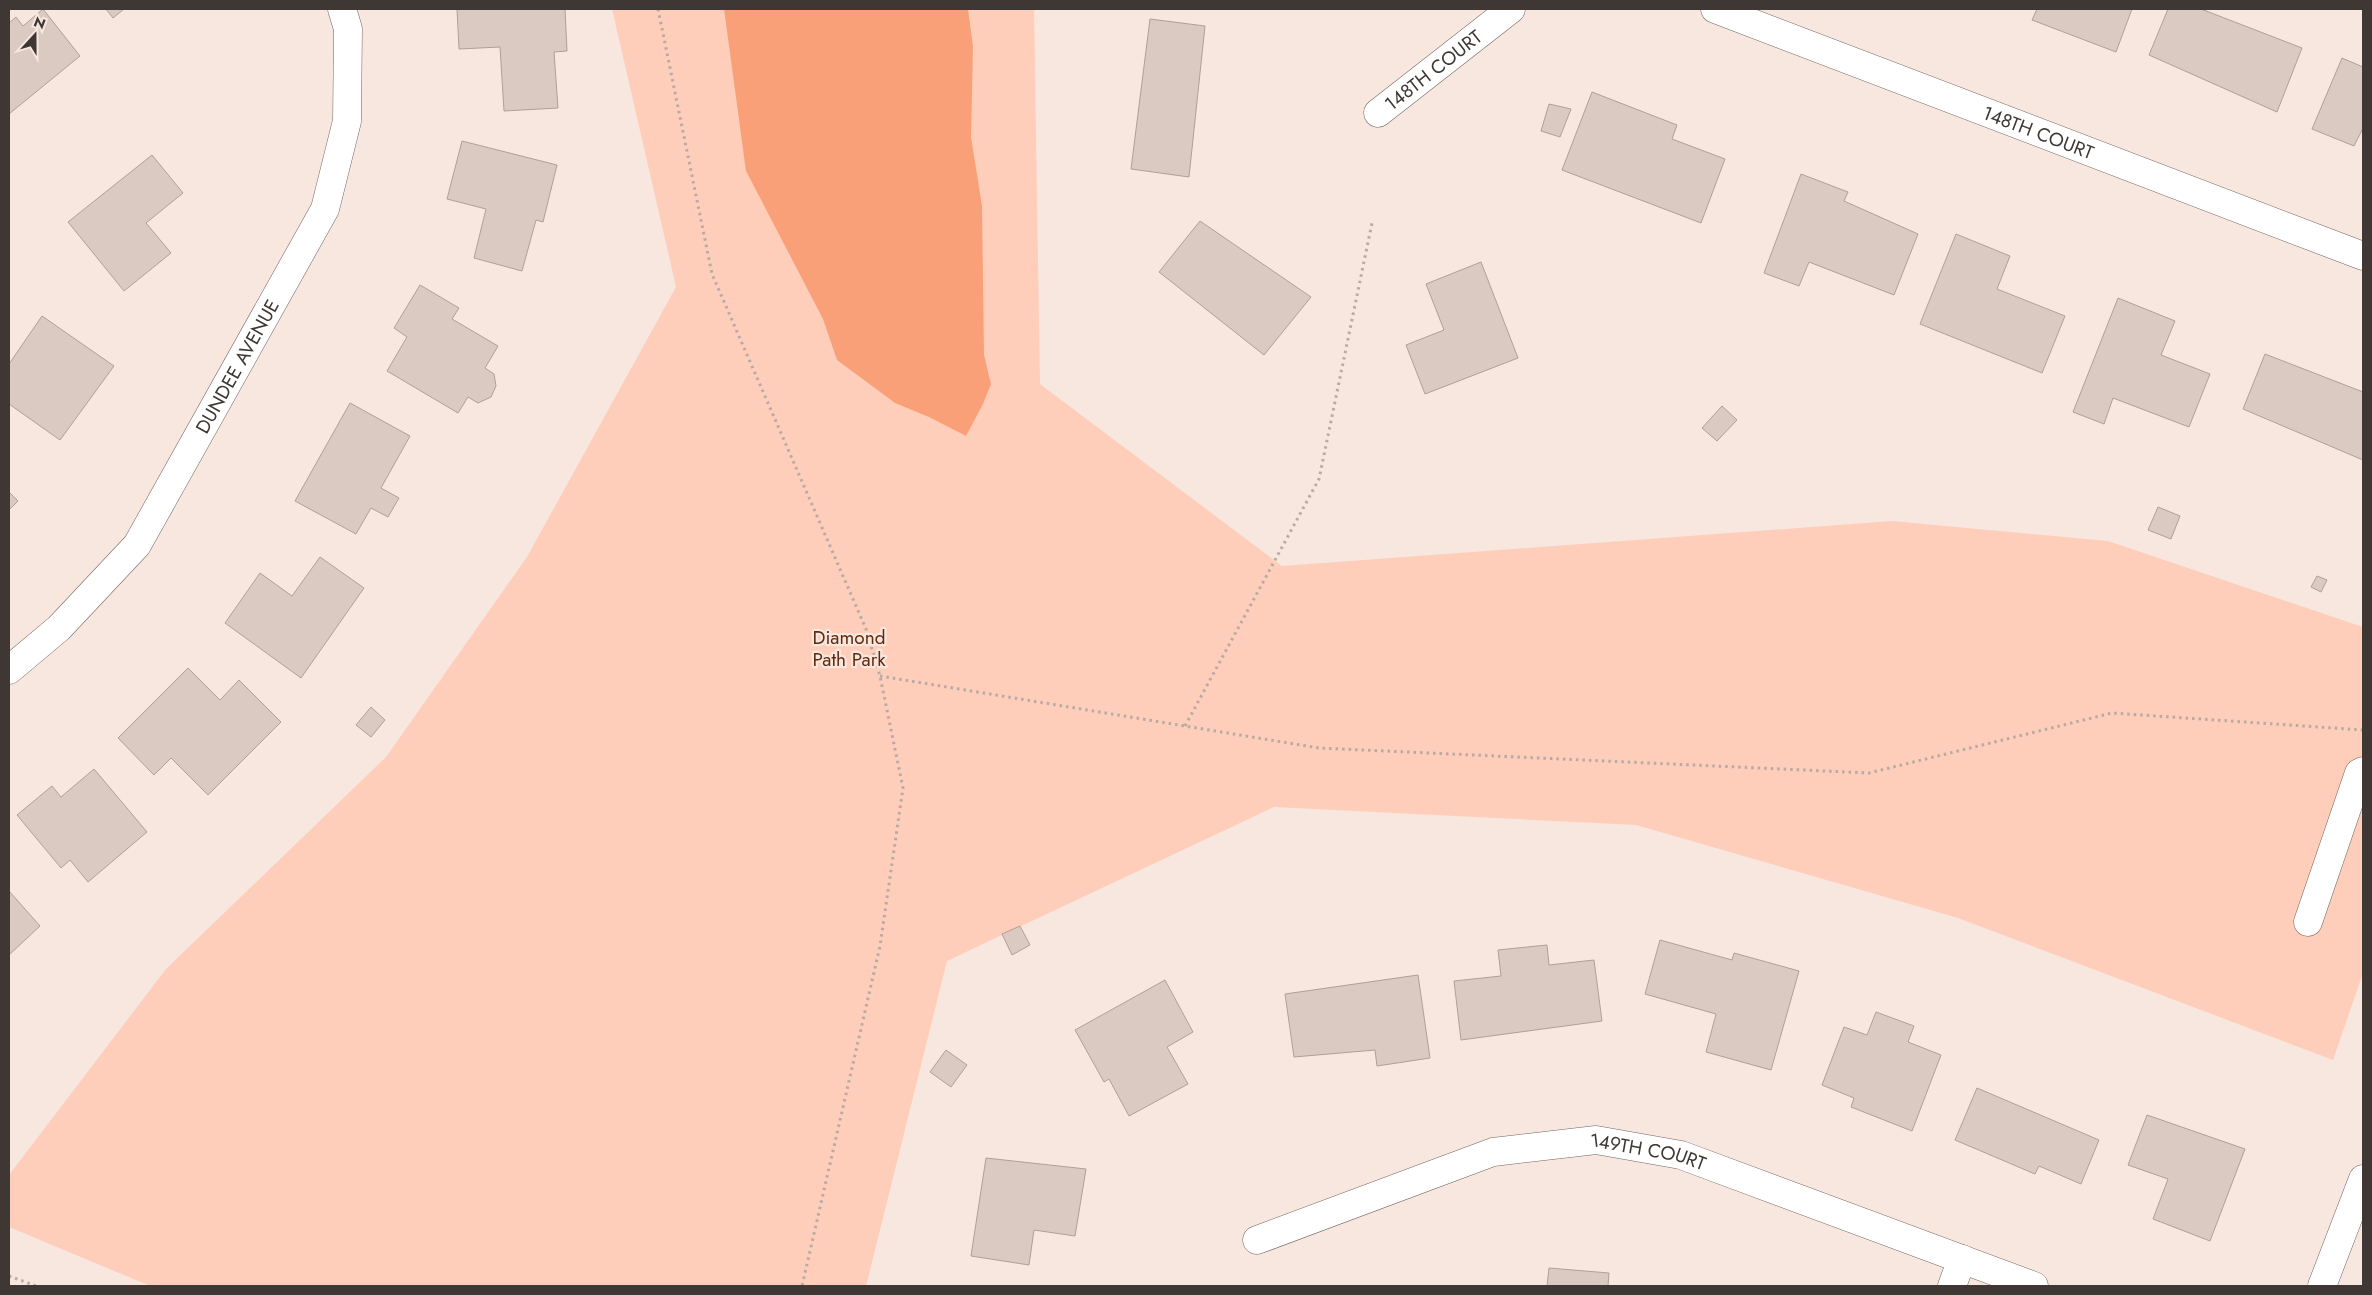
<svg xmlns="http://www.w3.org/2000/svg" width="2372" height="1295" font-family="Jost,sans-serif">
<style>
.green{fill:#feceba}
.water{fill:#f9a079}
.building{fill:#dbcac2;stroke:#b09f98}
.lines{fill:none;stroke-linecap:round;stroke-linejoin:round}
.minor-casing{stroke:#73645e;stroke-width:29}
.path{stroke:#b8aaa4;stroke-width:3;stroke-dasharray:2.5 4;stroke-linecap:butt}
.minor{stroke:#fff;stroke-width:28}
.labels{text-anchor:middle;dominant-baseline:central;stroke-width:4.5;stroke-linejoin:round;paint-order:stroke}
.street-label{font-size:19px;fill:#3e3734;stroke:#f8e7df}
.park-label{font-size:19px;fill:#61290e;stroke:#f8e7df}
</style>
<rect width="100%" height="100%" fill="#f8e7df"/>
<path class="green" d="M 612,9 L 1034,9 L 1040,384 L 1282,566 L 1892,521 L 2108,541 L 2363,627 L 2363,973 L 2333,1060 L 1958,918 L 1636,825 L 1274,807 L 947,961 L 866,1286 L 150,1286 L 9,1227 L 9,1175 L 166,969 L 386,757 L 527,557 L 676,287 Z"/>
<path class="water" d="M 724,9 L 968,9 L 973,47 L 971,137 L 982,206 L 984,355 L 991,384 L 983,404 L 966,436 L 929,417 L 895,403 L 837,360 L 823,319 L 746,171 Z"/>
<path class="building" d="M 43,9 L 80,56 L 9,114 L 9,23 L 16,17 L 23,26 Z
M 106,9 L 124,9 L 113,18 Z
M 457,9 L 565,9 L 567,51 L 554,52 L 558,108 L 504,111 L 500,47 L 459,49 Z
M 2037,9 L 2132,9 L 2116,52 L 2032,20 Z
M 2168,9 L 2201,9 L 2302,48 L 2277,112 L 2149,55 Z
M 1150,19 L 1205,26 L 1189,177 L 1131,169 Z
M 2342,58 L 2363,67 L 2363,128 L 2354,146 L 2312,129 Z
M 1592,92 L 1677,125 L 1672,139 L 1725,159 L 1701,223 L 1562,170 Z
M 1549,104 L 1571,109 L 1560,137 L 1541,131 Z
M 462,141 L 557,165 L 543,222 L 536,220 L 522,271 L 474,258 L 486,209 L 447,199 Z
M 152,155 L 183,193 L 146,223 L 171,253 L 124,291 L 68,222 Z
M 1801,174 L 1848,192 L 1844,201 L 1918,234 L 1894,295 L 1809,262 L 1799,286 L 1764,273 Z
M 1200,221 L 1311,297 L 1264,355 L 1159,272 Z
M 1956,234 L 2010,256 L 1997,289 L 2065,316 L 2042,373 L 1920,324 Z
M 1481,262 L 1518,358 L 1425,394 L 1406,345 L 1444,330 L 1426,284 Z
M 420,285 L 459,308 L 452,319 L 498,346 L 485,368 L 494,374 L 496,386 L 491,397 L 478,403 L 468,397 L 458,413 L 387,371 L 407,337 L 394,328 Z
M 2118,298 L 2175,321 L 2161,355 L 2210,374 L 2189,427 L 2113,398 L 2104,424 L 2073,412 Z
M 42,316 L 114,366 L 60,440 L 9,404 L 9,364 Z
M 2265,354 L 2363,392 L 2363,460 L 2243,409 Z
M 350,403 L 410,436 L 381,488 L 399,498 L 388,517 L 371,508 L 356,534 L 295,501 Z
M 1722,406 L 1737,420 L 1717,441 L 1702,428 Z
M 9,492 L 18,501 L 9,510 Z
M 2158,507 L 2180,516 L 2171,539 L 2148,530 Z
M 320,557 L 364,588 L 301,678 L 225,623 L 260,573 L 292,596 Z
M 2317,576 L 2327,580 L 2321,592 L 2311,587 Z
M 188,668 L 220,700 L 239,680 L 281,722 L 208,795 L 171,758 L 154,775 L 118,738 Z
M 371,707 L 385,720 L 371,737 L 356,725 Z
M 94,769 L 147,832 L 88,882 L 70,860 L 61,868 L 17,815 L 52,786 L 61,797 Z
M 9,891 L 40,926 L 9,955 Z
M 1020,926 L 1030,945 L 1012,955 L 1002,934 Z
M 1660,940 L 1732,960 L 1734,953 L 1799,971 L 1771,1070 L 1706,1052 L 1716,1014 L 1645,994 Z
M 1547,945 L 1549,965 L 1594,960 L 1602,1021 L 1461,1040 L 1454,981 L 1501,976 L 1498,950 Z
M 1418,975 L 1430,1058 L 1377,1066 L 1375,1050 L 1294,1057 L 1285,994 Z
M 1165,980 L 1193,1032 L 1167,1047 L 1188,1084 L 1129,1116 L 1109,1079 L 1104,1082 L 1075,1030 Z
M 1876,1012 L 1914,1026 L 1908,1042 L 1941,1055 L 1912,1131 L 1851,1107 L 1854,1098 L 1822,1085 L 1844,1027 L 1867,1035 Z
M 946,1050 L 967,1065 L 951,1087 L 930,1072 Z
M 1977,1088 L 2099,1140 L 2081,1184 L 2039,1166 L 2035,1174 L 1955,1140 Z
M 2147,1115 L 2245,1149 L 2210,1241 L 2153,1219 L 2168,1179 L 2128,1165 Z
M 986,1158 L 1086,1169 L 1075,1236 L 1034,1230 L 1029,1265 L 971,1256 Z
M 1549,1268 L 1609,1273 L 1608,1286 L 1547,1286 Z"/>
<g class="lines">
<g class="minor-casing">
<g id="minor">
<path id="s1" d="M 1715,9 L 2363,256"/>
<path id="s2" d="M 1378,113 L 1511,9"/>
<path id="s3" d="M 9,670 L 59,628 L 137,545 L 325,209 L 347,121 L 348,29 L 342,9"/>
<path d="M 2308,922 L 2359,773 L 2363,771"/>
<path id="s4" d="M 1257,1240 L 1493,1152 L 1596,1140 L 1681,1155 L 2034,1286"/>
<path d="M 1952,1286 L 1962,1259"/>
<path d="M 2322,1286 L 2363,1179"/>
</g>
</g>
<path class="path" d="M 658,9 L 712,274 L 866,629 L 880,676 L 903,788 L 880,946 L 802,1286
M 880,676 L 1319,748 L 1869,773 L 2112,713 L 2363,730
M 1185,726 L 1319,479 L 1372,223
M 9,1276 L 36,1286"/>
<use href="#minor" class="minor"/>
</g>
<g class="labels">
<g class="street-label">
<text stroke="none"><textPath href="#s2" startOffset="70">148TH COURT</textPath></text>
<text stroke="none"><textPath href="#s1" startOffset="346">148TH COURT</textPath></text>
<text stroke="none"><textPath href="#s3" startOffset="384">DUNDEE AVENUE</textPath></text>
<text stroke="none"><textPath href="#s4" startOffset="409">149TH COURT</textPath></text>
</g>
<g class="park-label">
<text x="849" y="637">Diamond<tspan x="849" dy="22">Path Park</tspan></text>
</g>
</g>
<rect width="2372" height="1295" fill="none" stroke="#3e3734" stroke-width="20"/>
<g transform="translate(35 35) rotate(21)" stroke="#f8e7df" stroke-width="4" paint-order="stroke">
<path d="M0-4L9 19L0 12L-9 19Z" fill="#3e3734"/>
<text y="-8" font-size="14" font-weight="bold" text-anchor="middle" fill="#3e3734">N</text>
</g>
</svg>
